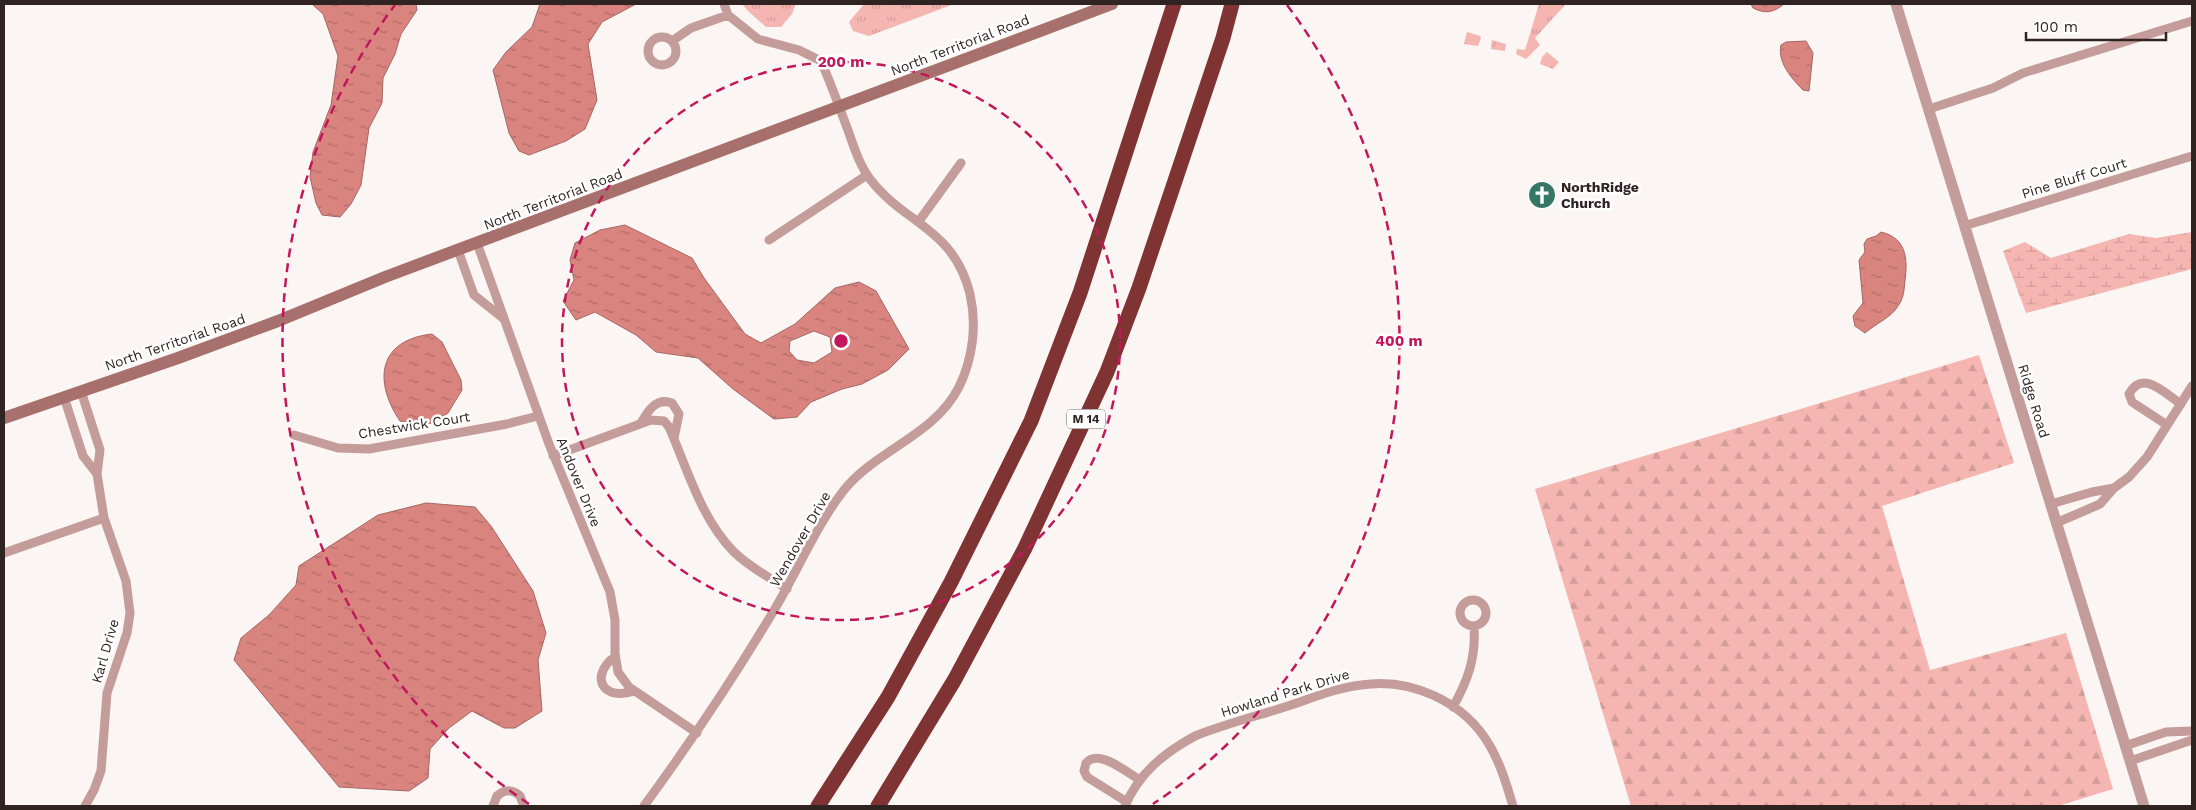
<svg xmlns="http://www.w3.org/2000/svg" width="2196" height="810" font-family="'Work Sans',sans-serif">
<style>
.grass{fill:url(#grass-tufts)}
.forest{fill:url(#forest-firs)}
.wetland{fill:url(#wetland-marsh)}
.water{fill:url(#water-ripples);stroke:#a66763;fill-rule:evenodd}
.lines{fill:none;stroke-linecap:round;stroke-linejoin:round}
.minor{stroke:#c49c99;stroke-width:9}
.tertiary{stroke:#c49c99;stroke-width:11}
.secondary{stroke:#a8706d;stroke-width:12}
.motorway{stroke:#7f3433;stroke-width:15}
.ring{fill:none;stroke:#c2185b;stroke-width:2.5;stroke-dasharray:9 6}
.labels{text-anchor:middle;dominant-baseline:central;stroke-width:5;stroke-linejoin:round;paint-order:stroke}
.shield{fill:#fff;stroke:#6e6665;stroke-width:1}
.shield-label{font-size:12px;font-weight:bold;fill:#302423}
.street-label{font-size:14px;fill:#302423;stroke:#fff}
.poi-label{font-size:14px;font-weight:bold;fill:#302423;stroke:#fff;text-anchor:start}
.centre{fill:#c2185b;stroke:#fff;stroke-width:2.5}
.ring-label{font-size:15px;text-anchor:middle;font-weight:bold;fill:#c2185b;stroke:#fff;stroke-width:5;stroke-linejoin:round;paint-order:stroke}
</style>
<defs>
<pattern id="grass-tufts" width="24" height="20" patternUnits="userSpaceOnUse" patternTransform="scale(1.25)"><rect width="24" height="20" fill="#f5b5b1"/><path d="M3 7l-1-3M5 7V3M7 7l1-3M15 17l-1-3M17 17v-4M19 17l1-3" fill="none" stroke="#d29c98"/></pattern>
<pattern id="forest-firs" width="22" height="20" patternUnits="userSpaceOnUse" patternTransform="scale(1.25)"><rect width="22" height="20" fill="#f5b5b1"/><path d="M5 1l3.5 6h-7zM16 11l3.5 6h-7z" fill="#d29c98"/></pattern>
<pattern id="wetland-marsh" width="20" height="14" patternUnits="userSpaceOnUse" patternTransform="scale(1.25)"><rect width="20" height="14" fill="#f5b5b1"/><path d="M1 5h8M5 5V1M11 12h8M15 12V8" fill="none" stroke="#d29c98"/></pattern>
<pattern id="water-ripples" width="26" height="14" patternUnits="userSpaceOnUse" patternTransform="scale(1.25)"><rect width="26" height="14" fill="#d9847f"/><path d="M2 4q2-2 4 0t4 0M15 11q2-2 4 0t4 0" fill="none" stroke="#b06c68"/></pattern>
</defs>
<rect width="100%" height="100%" fill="#fbf5f4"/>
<path class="grass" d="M 742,4 L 796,4 L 792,14 L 781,27 L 766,27 L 749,12 Z
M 864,4 L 954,4 L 869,36 L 853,31 L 849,22 Z
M 1539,4 L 1566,4 L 1535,38 L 1540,45 L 1526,59 L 1516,54 L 1517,49 L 1525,50 Z
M 1467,32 L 1480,36 L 1481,38 L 1478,46 L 1464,44 Z
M 1492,40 L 1506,44 L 1505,51 L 1491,49 Z
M 1547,52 L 1559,62 L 1553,69 L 1540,64 L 1542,57 Z"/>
<path class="forest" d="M 1979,355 L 2014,463 L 1882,506 L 1930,670 L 2066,633 L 2113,789 L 2058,806 L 1631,806 L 1535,489 Z"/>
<path class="wetland" d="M 2192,232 L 2192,269 L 2026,313 L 2003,251 L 2025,242 L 2051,258 L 2129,234 L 2156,238 Z"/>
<path class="water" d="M 312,4 L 416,4 L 417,10 L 401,34 L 395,54 L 383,78 L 382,103 L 369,128 L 361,185 L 351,204 L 340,217 L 322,215 L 316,203 L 310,177 L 313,152 L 331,105 L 338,56 L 323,14 Z
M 540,4 L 636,4 L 602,22 L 588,44 L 597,100 L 585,129 L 566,141 L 529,155 L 519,151 L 509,133 L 493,70 L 506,52 L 532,27 Z
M 1751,4 L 1784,4 C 1773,13 1765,14 1753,8 Z
M 1806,41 L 1813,53 L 1809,91 L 1803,90 C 1792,79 1777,62 1781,45 L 1786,42 Z
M 625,225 L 692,258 L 704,278 L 745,334 L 761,343 L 795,324 L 835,288 L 859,282 L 876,291 L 909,349 L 888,370 L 862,384 L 842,389 L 811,402 L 797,417 L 774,419 L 733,389 L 698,358 L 656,352 L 636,335 L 595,312 L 576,320 L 563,301 L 574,280 L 570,260 L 575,243 L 600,230 ZM 814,331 L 830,337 L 832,352 L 814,363 L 797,360 L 789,351 L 790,341 Z
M 1881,232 C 1906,238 1908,258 1905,280 C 1904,290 1904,298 1898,306 C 1892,317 1875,324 1865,333 L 1855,326 L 1853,316 L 1863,303 L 1859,260 L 1865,252 L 1864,244 L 1867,239 L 1876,236 Z
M 432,334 L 442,342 L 461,380 L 462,390 L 448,413 L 433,423 L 417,424 L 400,421 C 373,381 378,340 432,334 Z
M 426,503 L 475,507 L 491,526 L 533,591 L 546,633 L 538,660 L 542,711 L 515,728 L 504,728 L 472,711 L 449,728 L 430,749 L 428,778 L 409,791 L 339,787 L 234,660 L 241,638 L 269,615 L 296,585 L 299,566 L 378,515 Z"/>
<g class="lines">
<path class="minor" d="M648 51a14 14 0 1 1 28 0a14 14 0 1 1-28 0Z
M 672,41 L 691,28 L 728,15
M 1929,109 L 1993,88 L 2023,73 L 2192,21
M 919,221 L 961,163
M 1964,226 L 2192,156
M 769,240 L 867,175
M 477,243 L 549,444 L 610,592 L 615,620 L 615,653 L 618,672 L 629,687 L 697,733
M 458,250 L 474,295 L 504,319
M 81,391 L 100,450 L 97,474 L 104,518 L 126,581 L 130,613 L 127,633 L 107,693 L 101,771 L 94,790 L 85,806
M 64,397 L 83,456 L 97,474
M 641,423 C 648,411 656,397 672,403 L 679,414 L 674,438
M 2167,425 L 2132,402 L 2129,394 C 2143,369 2164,393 2181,404
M 294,435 L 338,448 L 369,449 L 507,424 L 538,416
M 553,456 L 651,420 L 664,421 L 669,427 C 687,468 701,519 734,552 C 749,567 769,577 787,589
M 2051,504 L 2092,492 L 2114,488
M 2056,523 L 2100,504 L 2114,488 L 2129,477 L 2147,457 L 2192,386
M 4,553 L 104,518
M1460 613a13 13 0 1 1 26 0a13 13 0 1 1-26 0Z
M 615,657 C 603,664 593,684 611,692 C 619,695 628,693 635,691
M 1453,707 C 1468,680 1476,658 1474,627
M 2125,746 L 2166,732 L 2192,731
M 2130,761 L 2192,740
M 1127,802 L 1087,777 L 1084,771 L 1086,763 C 1098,748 1126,772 1140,780
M 493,806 L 497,796 C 505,789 512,789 520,796 L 524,806
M 644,806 C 690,743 733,679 773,612 C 796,574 817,524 844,490 C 877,449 934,436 959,387 C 973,358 977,325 970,294 C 954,228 904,224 870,179 C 858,163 853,143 846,125 C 838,103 830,82 821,61 L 799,50 L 758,39 L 728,15 L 724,4
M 1125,806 C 1139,773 1164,753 1195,736 C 1225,724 1257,716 1288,706 C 1312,698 1336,688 1361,685 C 1411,677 1465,702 1490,746 C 1501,765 1507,786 1513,806"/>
<path class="tertiary" d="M 1896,4 L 2144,806"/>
<path class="secondary" d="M 4,418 L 178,358 L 278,321 L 385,277 L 1112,4"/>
<path class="motorway" d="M 818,806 L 888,697 L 951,582 L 1031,421 L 1080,293 L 1174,4
M 878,806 L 955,679 L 1025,548 L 1107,372 L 1139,288 L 1223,38 L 1232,4"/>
</g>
<g class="ring">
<circle cx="841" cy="341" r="279"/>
<path d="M529 804A558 558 0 0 1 395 5M1287 5A558 558 0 0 1 1153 804"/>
</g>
<defs>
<g id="church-disc" transform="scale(1.4375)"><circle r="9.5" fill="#367665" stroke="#fff"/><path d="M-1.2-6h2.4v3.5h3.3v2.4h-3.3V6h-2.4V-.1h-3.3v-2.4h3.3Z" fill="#fff"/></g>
</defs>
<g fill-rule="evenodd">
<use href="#church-disc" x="1542" y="195"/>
</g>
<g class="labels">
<rect class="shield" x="1067" y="409.5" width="38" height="19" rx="4"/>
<g class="shield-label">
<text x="1086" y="419">M 14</text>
</g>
<g class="street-label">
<text transform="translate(960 45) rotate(-21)">North Territorial Road</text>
<text transform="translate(2074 178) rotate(-17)">Pine Bluff Court</text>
<text transform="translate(553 199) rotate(-21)">North Territorial Road</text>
<text transform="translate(175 342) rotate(-19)">North Territorial Road</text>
<text transform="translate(2034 401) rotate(73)">Ridge Road</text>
<text transform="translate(414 425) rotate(-9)">Chestwick Court</text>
<text transform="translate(579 482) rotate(68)">Andover Drive</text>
<text transform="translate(800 539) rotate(-60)">Wendover Drive</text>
<text transform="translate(105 651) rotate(-74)">Karl Drive</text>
<text transform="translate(1285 693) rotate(-17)">Howland Park Drive</text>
</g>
<g class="poi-label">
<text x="1561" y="187">NorthRidge<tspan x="1561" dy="16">Church</tspan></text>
</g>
</g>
<circle cx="841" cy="341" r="8" class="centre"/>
<g class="ring-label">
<text x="841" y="67">200 m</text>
<text x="1399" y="346">400 m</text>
</g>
<rect width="2196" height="810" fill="none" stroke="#302423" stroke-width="10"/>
<path d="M2026 32v8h140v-8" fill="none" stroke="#302423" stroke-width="2.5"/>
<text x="2034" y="32" font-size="15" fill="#302423" stroke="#ffffff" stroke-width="4" paint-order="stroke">100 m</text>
</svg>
